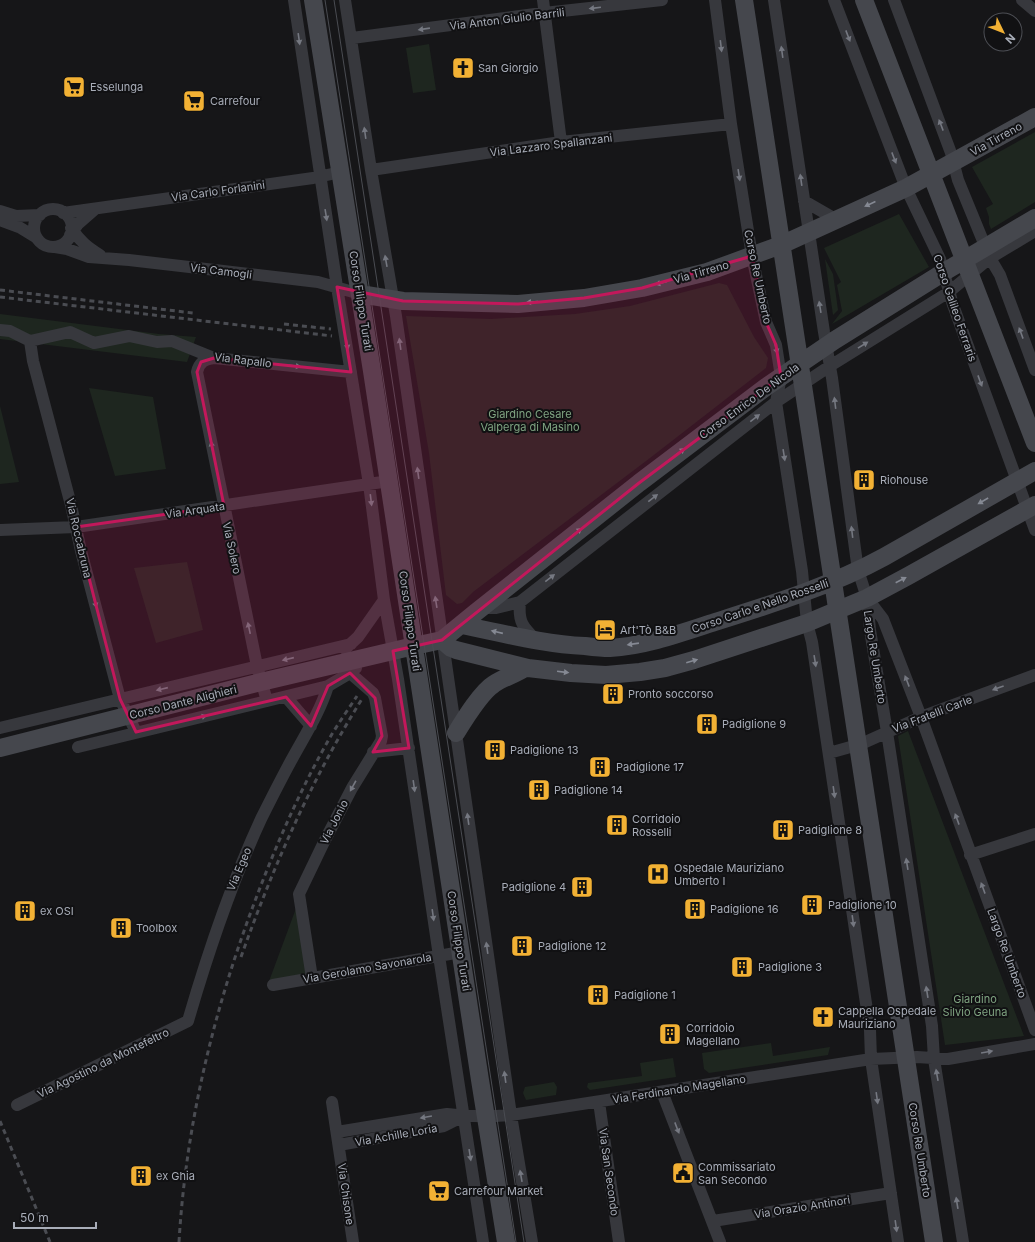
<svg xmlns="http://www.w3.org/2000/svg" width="1035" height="1242" font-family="Inter,sans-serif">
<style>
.green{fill:#1e261f}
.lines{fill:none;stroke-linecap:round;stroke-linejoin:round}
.street{stroke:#37383d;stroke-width:12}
.secondary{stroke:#45474d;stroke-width:18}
.tram{stroke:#4a4c52;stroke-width:1}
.rail{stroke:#4a4c52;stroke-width:3;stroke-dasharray:5 4;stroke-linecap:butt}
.oneway{fill:#757881}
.oneway2{fill:#858993}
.marked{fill:#c2185b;fill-opacity:0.2;stroke:#c2185b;stroke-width:3;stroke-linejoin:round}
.labels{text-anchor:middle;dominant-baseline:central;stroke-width:4;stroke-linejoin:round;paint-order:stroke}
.street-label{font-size:11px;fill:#a8adb8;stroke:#111113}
.poi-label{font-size:11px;fill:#a8adb8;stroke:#111113;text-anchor:start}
.park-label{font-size:11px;fill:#7fa381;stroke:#111113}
</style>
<rect width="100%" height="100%" fill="#161618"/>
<path class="green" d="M 429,44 L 436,90 L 413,93 L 406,48 Z
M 1035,132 L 1035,202 L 991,229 L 989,224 L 989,217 L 986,208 L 993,204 L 972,167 Z
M 899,214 L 929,267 L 832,324 L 842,311 L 837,285 L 841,282 L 824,248 Z
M 825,259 L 833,274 L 838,310 L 833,315 Z
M 719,283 L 727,285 L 754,337 L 768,358 L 766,368 L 650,458 L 473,592 L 462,603 L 457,604 L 446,595 L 429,453 L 406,316 L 491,319 L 575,314 L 630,306 Z
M 0,314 L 159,334 L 196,337 L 187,362 L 0,339 Z
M 89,388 L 153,397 L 166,469 L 115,476 Z
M 0,406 L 19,482 L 0,484 Z
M 187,562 L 203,630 L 156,643 L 134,568 Z
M 908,731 L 1024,1036 L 945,1045 L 898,736 Z
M 298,903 L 309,976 L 268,984 Z
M 771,1043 L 773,1056 L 830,1047 L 828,1055 L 709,1073 L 704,1069 L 702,1053 Z
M 673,1058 L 676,1077 L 590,1090 L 587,1087 L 588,1083 L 642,1076 L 640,1063 Z
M 554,1082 L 557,1087 L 556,1095 L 526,1100 L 523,1093 L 525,1087 Z"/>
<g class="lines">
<path class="street" d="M 294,0 L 337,287 L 369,484 L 384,600 L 398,679 L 439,956 L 483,1242
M 345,0 L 371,170 L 396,316 L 511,1115 L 532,1242
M 543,0 L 561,142
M 715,0 L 731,124 L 752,256 L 766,322 L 776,345 L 779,364 L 781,377 L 776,402 L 802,571 L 807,623 L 812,642 L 870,1030 L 871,1059 L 898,1242
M 774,0 L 824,332 L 832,378 L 856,556 L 858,570 L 867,598 L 870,630 L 887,732 L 932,1026 L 934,1059 L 963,1242
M 834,0 L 906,188 L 940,259 L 953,305 L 1035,530
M 894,0 L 951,153 L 958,180 L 990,258 L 1000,275 L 1035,370
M 1022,0 L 1035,11
M 352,38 L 535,14 L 662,0
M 371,170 L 561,142 L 731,124
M 804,201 L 837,220
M34 228a19 19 0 1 1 38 0a19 19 0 1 1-38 0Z
M 0,211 L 16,216 L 40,215
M 63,213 L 313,178 L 341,172
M 0,220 L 19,227 L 37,238
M 71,228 C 80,241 87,247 100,255
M 70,235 L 78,224 L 94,210
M 55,247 L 67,249 L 89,257 L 129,260 L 318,282 L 360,294
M 0,330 L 10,331 L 30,341 L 70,332 L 94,343 L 129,336 L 157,342 L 172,341 L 214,358 L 351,372
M 30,341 L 33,361 L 71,505 L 81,551 L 120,699 L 136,732
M 214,358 C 205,359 199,362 197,372 L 257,666 L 267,701
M 0,530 L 76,527 L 389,481
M 867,598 L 883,619 L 921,717 L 1035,1030
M 520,602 C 518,622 523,627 536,640
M 481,608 L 496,608 L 520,602 L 776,402 L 830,366 L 949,292 L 990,258 L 1035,231
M 345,649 L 358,637 L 384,600
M 286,697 L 311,726
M 0,728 L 351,644
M 78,747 L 328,686 L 350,673 L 356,668
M 373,752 L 409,748
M 829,753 L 861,744 L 921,717 L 1035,675
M 970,855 L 1035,834
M 312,978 L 299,894 L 324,842 L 352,788 L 381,741 L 382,736 L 375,698 L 373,693 L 350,673
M 273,985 L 461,952
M 662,1092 L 720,1242
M 332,1102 L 353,1242
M 599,1102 L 619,1242
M 17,1105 L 188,1021 C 208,952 231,884 261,819 C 271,799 281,779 292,759 C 305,735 320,712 328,686
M 337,1132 L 447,1114 C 469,1117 489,1117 511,1115 L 871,1059 L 917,1057 L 948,1059 L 1035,1044
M 339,1145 L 444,1126 L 464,1116
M 713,1221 L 891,1193"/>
<path class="secondary" d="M 313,0 L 372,371 L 480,1080 L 506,1242
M 744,0 L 934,1242
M 864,0 L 1035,443
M 360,294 L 403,301 L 518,304 L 584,298 L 642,288 L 707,272 L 781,245 L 906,188 L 1035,117
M 461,625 C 502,633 543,644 585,646 C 593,647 602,648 610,648 C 645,646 681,633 715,622 C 772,604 831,586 884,557 L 1035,471
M 442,640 L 451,648 L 456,650 L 528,668 L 571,673 L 606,675 L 640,672 L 665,668 L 694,660 L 807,623 L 838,610 L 867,598 L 908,576 L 1035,505
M 456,733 C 464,720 481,692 494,684 C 504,677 515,675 525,668
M 0,748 L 261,682 L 414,646 L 442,640 L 475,613 L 639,483 L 766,387 L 835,340 L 944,272 L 1035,218"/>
<path class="tram" d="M 325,0 L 516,1242
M 334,0 L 524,1242"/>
<path class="rail" d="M 0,290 L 193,313
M 0,297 L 332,336
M 284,324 L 331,329
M 241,957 C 273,867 311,780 362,699
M 0,1121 L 50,1242
M 179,1242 C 186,1122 215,1005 258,893 C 279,838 303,784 332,734 C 340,721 349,708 357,696"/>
</g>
<defs><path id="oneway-solid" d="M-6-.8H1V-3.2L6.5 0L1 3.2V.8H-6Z"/></defs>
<g class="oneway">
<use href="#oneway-solid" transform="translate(595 8) rotate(173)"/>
<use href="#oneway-solid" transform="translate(424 29) rotate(172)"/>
<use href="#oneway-solid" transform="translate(848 36) rotate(69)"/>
<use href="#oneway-solid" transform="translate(299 39) rotate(82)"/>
<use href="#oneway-solid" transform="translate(721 46) rotate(83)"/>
<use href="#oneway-solid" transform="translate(782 52) rotate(-98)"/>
<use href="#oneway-solid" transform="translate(941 125) rotate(-111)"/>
<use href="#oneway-solid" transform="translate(365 133) rotate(-98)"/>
<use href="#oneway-solid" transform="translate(894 158) rotate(69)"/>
<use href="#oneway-solid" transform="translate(739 175) rotate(81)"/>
<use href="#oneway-solid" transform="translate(801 180) rotate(-98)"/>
<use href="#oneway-solid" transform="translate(326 215) rotate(81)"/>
<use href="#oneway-solid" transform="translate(386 261) rotate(-100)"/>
<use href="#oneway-solid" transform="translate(820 307) rotate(-99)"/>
<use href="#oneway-solid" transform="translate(1021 333) rotate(-110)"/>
<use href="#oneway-solid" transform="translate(347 344) rotate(81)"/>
<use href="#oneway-solid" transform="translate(400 344) rotate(-98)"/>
<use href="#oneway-solid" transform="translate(863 345) rotate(-32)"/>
<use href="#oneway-solid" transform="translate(776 348) rotate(76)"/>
<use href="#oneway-solid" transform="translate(295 366) rotate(6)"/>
<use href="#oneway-solid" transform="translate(980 381) rotate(70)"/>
<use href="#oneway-solid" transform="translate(835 403) rotate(-97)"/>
<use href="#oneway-solid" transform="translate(755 418) rotate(-38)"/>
<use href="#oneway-solid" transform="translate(212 447) rotate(-101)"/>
<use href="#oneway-solid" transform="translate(784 455) rotate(81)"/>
<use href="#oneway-solid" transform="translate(418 473) rotate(-98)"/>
<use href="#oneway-solid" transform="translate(653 498) rotate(-38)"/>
<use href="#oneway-solid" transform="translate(371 500) rotate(83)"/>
<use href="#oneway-solid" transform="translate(852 532) rotate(-97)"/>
<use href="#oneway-solid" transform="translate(550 578) rotate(-38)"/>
<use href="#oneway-solid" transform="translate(95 602) rotate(75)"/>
<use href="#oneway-solid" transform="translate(436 602) rotate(-99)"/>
<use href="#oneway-solid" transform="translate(249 628) rotate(-102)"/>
<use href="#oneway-solid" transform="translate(288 659) rotate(167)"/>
<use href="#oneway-solid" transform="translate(815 661) rotate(81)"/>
<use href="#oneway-solid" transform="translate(907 681) rotate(-111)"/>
<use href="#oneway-solid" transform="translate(998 688) rotate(160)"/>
<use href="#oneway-solid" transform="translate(162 689) rotate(167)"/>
<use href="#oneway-solid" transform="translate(201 717) rotate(-14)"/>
<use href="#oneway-solid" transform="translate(353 786) rotate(119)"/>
<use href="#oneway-solid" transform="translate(414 786) rotate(82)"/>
<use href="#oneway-solid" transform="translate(834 792) rotate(82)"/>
<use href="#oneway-solid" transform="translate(468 819) rotate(-98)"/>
<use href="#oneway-solid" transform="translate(957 819) rotate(-110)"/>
<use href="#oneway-solid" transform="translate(907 864) rotate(-99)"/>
<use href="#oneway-solid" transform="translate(983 888) rotate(-110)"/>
<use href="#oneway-solid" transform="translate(433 915) rotate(82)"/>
<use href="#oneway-solid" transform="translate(853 921) rotate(82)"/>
<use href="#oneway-solid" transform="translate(487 948) rotate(-98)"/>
<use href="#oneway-solid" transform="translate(927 992) rotate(-99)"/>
<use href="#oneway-solid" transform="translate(987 1052) rotate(-10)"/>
<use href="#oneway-solid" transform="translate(937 1075) rotate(-100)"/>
<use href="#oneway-solid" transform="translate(505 1077) rotate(-98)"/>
<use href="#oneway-solid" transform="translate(877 1098) rotate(82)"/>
<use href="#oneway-solid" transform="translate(426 1117) rotate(170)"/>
<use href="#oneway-solid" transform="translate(677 1128) rotate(69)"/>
<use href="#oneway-solid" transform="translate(470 1155) rotate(81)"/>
<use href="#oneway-solid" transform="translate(521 1176) rotate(-100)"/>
<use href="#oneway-solid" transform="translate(957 1203) rotate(-99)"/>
<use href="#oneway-solid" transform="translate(896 1226) rotate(82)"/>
</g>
<g class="oneway2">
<use href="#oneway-solid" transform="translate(870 204) rotate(155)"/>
<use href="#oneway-solid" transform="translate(661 283) rotate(166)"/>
<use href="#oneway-solid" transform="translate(532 302) rotate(175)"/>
<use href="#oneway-solid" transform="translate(680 452) rotate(-37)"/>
<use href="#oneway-solid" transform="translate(983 501) rotate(150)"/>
<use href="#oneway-solid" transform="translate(577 532) rotate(-38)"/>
<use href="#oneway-solid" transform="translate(901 580) rotate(-27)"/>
<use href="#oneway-solid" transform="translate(497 632) rotate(-167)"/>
<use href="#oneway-solid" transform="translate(633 644) rotate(172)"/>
<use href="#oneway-solid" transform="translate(692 661) rotate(-16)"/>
<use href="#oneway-solid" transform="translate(563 672) rotate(7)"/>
</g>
<path class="marked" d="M 752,256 L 766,322 L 776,345 L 781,377 L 639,483 L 442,640 L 393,651 L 409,748 L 373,752 L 382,736 L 375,698 L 350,673 L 328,686 L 311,726 L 286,697 L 136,732 L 120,699 L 76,527 L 224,506 L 197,372 L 201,362 L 214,358 L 351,372 L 337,287 L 403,301 L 518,304 L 584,298 L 642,288 Z"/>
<defs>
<g id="church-square" transform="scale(1.15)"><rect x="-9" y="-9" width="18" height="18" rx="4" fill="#f2b134" stroke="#111113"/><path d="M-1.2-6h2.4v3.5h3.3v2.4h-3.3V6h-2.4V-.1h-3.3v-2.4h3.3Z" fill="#111"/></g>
<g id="supermarket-square" transform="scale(1.15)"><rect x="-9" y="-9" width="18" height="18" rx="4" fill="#f2b134" stroke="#111113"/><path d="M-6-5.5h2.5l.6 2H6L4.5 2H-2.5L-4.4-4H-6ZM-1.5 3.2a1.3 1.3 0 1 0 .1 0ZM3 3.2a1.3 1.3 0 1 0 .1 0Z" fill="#111"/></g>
<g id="building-square" transform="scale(1.15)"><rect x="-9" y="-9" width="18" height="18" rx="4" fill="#f2b134" stroke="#111113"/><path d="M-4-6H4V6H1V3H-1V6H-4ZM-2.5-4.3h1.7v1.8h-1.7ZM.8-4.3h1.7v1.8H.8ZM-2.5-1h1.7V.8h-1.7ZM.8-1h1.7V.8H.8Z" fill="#111"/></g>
<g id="hotel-square" transform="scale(1.15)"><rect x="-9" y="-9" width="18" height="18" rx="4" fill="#f2b134" stroke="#111113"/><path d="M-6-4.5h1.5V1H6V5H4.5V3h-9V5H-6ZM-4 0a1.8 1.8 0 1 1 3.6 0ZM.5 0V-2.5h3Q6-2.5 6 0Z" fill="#111"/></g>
<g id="hospital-square" transform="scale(1.15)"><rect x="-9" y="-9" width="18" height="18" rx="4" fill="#f2b134" stroke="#111113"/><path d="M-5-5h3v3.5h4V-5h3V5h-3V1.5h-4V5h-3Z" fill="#111"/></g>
<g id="civic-square" transform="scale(1.15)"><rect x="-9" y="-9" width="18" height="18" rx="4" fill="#f2b134" stroke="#111113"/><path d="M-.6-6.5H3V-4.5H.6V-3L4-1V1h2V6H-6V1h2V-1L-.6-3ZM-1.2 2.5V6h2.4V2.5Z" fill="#111"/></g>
</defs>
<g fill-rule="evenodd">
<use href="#church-square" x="463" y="68"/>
<use href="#supermarket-square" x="74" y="87"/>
<use href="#supermarket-square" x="194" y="101"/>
<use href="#building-square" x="864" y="480"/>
<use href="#hotel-square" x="605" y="630"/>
<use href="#building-square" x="613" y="694"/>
<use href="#building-square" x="707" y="724"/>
<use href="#building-square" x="495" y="750"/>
<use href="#building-square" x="600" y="767"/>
<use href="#building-square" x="539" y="790"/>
<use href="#building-square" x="617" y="825"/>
<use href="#building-square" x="783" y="830"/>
<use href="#hospital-square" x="658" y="874"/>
<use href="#building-square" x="582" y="887"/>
<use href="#building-square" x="812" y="905"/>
<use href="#building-square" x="695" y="909"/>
<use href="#building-square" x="25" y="911"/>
<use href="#building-square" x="121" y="928"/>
<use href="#building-square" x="522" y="946"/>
<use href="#building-square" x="742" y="967"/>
<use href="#building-square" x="598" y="995"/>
<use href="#church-square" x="823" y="1017"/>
<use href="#building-square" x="670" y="1034"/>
<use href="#civic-square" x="683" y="1173"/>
<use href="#building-square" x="141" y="1176"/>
<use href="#supermarket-square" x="439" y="1191"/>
</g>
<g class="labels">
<g class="street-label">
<text transform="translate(507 19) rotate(-7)">Via Anton Giulio Barrili</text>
<text transform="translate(996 139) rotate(-29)">Via Tirreno</text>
<text transform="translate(551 145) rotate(-7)">Via Lazzaro Spallanzani</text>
<text transform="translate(218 191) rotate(-8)">Via Carlo Forlanini</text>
<text transform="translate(221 271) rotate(7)">Via Camogli</text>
<text transform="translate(701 272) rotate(-16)">Via Tirreno</text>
<text transform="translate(758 277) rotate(78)">Corso Re Umberto</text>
<text transform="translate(361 301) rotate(81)">Corso Filippo Turati</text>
<text transform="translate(955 308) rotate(71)">Corso Galileo Ferraris</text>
<text transform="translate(243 360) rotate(7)">Via Rapallo</text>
<text transform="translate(749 401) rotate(-36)">Corso Enrico De Nicola</text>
<text transform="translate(195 510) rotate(-8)">Via Arquata</text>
<text transform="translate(79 538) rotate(77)">Via Roccabruna</text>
<text transform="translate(232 548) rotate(78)">Via Solero</text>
<text transform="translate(760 606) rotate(-19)">Corso Carlo e Nello Rosselli</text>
<text transform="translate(410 621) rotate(82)">Corso Filippo Turati</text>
<text transform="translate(875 657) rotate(81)">Largo Re Umberto</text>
<text transform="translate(183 702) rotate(-14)">Corso Dante Alighieri</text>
<text transform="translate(932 714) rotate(-21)">Via Fratelli Carle</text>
<text transform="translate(334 822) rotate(-63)">Via Jonio</text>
<text transform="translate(239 869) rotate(-67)">Via Egeo</text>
<text transform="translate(459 941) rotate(81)">Corso Filippo Turati</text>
<text transform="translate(1007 953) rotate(70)">Largo Re Umberto</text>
<text transform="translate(367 968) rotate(-10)">Via Gerolamo Savonarola</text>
<text transform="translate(103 1063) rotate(-26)">Via Agostino da Montefeltro</text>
<text transform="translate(679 1089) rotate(-9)">Via Ferdinando Magellano</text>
<text transform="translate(396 1135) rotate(-10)">Via Achille Loria</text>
<text transform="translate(920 1150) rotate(81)">Corso Re Umberto</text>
<text transform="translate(609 1172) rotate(82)">Via San Secondo</text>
<text transform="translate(346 1194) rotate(82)">Via Chisone</text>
<text transform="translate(802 1207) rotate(-9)">Via Orazio Antinori</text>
</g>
<g class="poi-label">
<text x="478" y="68">San Giorgio</text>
<text x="90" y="87">Esselunga</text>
<text x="210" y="101">Carrefour</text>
<text x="880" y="480">Riohouse</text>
<text x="620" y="630">Art'Tò B&amp;B</text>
<text x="628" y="694">Pronto soccorso</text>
<text x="722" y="724">Padiglione 9</text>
<text x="510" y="750">Padiglione 13</text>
<text x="616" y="767">Padiglione 17</text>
<text x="554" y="790">Padiglione 14</text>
<text x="632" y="819">Corridoio<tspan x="632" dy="13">Rosselli</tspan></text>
<text x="798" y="830">Padiglione 8</text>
<text x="674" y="868">Ospedale Mauriziano<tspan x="674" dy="13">Umberto I</tspan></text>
<text x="566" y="887" text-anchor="end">Padiglione 4</text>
<text x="828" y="905">Padiglione 10</text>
<text x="710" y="909">Padiglione 16</text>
<text x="40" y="911">ex OSI</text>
<text x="136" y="928">Toolbox</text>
<text x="538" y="946">Padiglione 12</text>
<text x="758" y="967">Padiglione 3</text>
<text x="614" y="995">Padiglione 1</text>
<text x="838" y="1011">Cappella Ospedale<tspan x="838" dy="13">Mauriziano</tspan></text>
<text x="686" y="1028">Corridoio<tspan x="686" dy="13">Magellano</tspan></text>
<text x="698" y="1167">Commissariato<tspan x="698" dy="13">San Secondo</tspan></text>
<text x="156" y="1176">ex Ghia</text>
<text x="454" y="1191">Carrefour Market</text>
</g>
<g class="park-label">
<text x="530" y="414">Giardino Cesare<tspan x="530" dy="13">Valperga di Masino</tspan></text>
<text x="975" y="999">Giardino<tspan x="975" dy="13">Silvio Geuna</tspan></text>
</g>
</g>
<g transform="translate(1003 32) rotate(133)"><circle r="19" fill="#111113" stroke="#4d4f55"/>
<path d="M0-3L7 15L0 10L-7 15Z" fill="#f2b134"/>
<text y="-6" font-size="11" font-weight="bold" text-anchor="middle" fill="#a8adb8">N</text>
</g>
<path d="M14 1222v6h82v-6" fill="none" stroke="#a8adb8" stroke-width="2"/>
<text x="20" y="1222" font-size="12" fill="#a8adb8" stroke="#111113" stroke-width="3" paint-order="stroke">50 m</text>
</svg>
